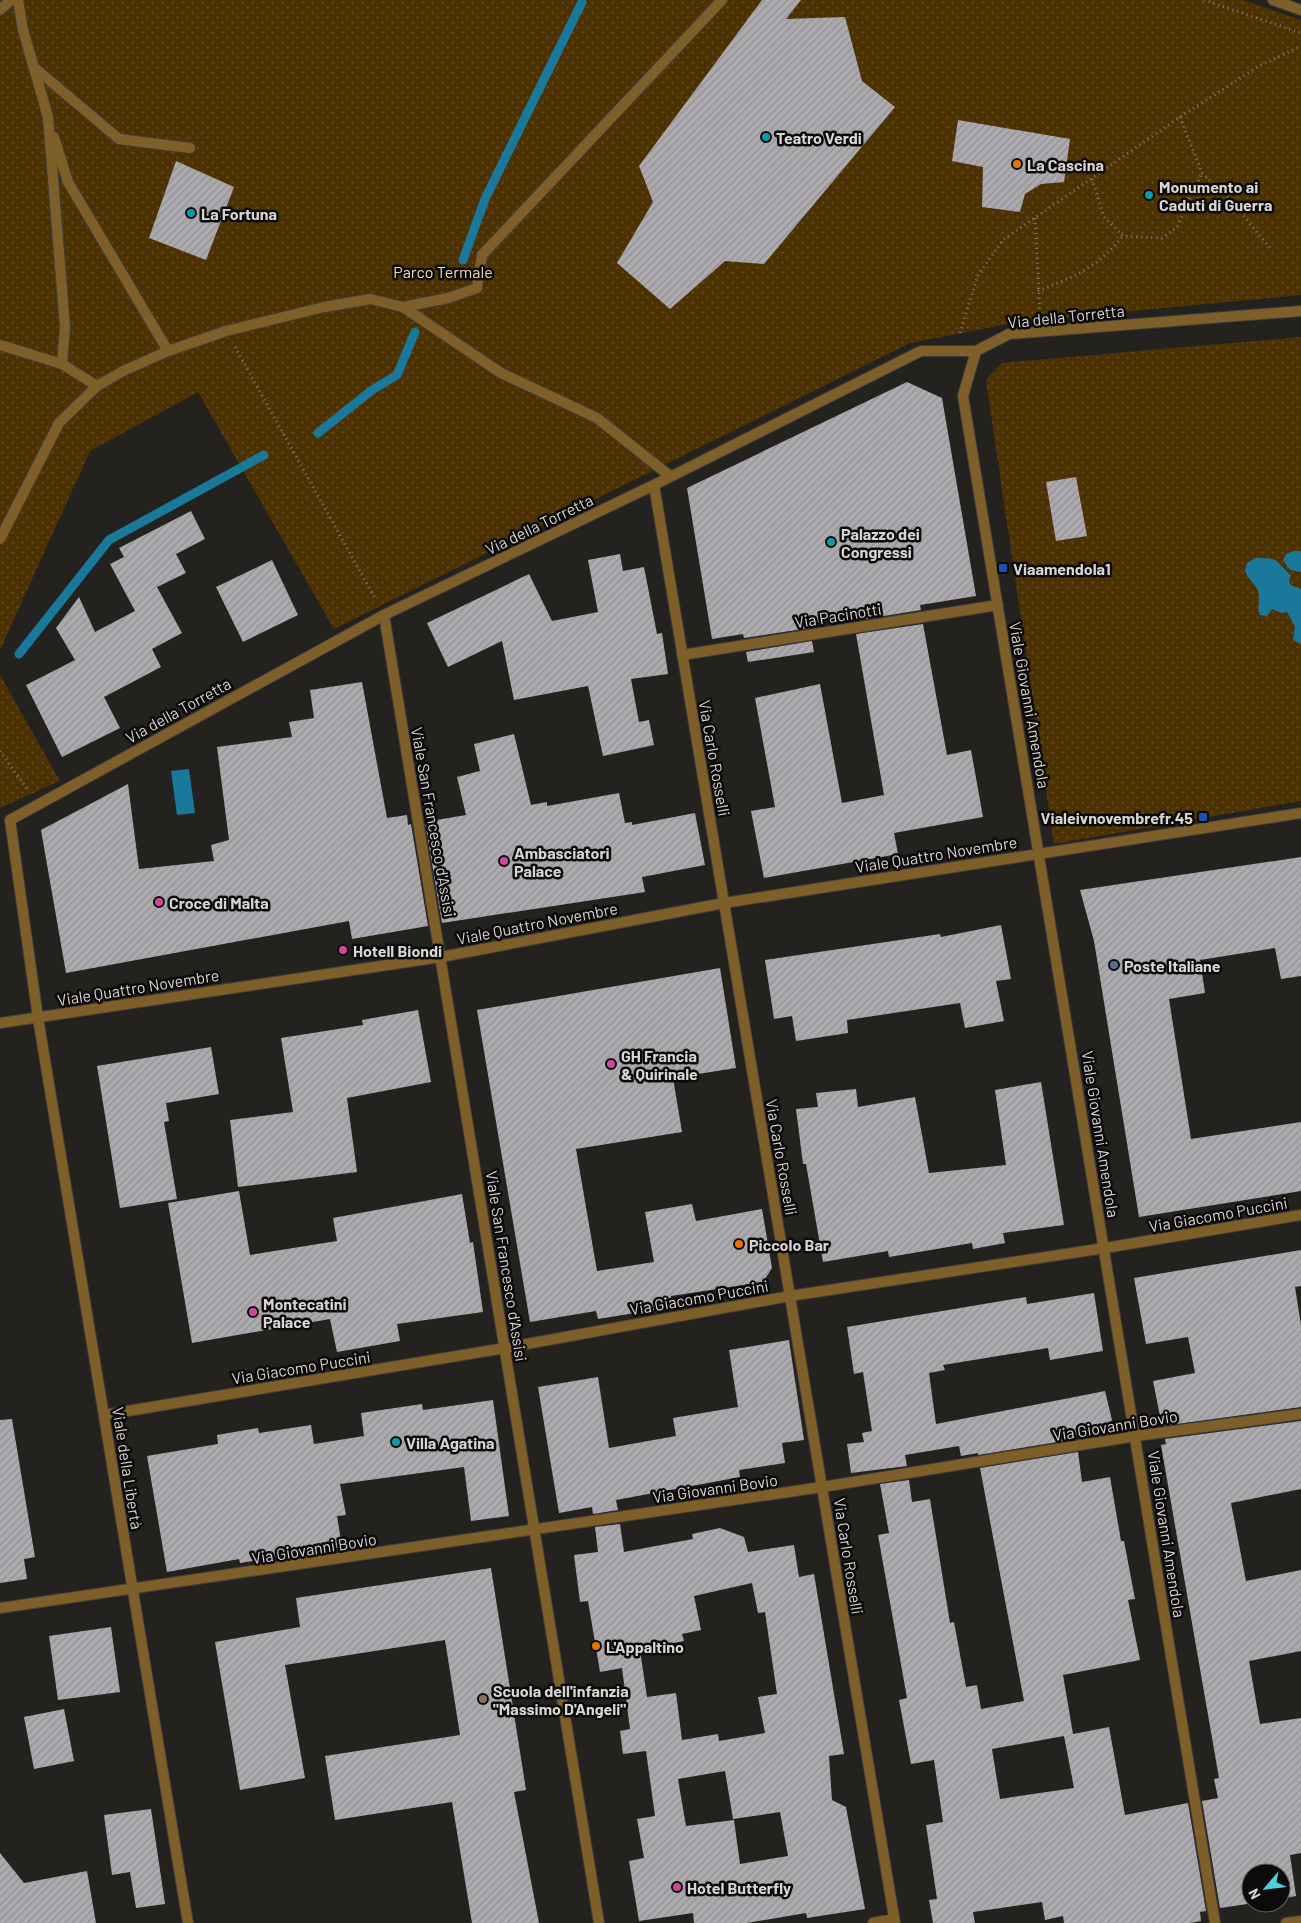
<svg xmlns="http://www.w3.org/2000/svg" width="1301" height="1923" font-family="Barlow,sans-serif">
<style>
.park{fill:url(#park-dots)}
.water{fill:#1a789b}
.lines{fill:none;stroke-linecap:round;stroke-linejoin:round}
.stream{stroke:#1a789b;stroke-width:9}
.building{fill:url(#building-hatch);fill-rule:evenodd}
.lane-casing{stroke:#413f3b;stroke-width:12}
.street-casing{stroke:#413f3b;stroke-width:12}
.path{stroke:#7d7b78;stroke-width:3;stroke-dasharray:1 4;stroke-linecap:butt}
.lane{stroke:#7f5f29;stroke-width:10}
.street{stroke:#7f5f29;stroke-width:10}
.culture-dot{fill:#0f9aa8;stroke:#0c0b0a;stroke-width:2}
.food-dot{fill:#e8710a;stroke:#0c0b0a;stroke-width:2}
.transit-dot{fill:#1a4fb4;stroke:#0c0b0a;stroke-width:2}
.hotel-dot{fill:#d1479c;stroke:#0c0b0a;stroke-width:2}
.service-dot{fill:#5c6f8a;stroke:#0c0b0a;stroke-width:2}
.education-dot{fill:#8d6e63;stroke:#0c0b0a;stroke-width:2}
.labels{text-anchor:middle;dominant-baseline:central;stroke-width:5;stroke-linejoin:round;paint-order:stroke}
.poi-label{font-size:16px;font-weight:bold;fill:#d8d6d4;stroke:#0c0b0a;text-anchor:start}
.park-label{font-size:16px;fill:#f5d7b0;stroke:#0c0b0a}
.street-label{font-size:16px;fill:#d8d6d4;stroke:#0c0b0a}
</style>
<defs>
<pattern id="park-dots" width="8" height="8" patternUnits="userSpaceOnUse" patternTransform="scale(1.25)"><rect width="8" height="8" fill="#4c3203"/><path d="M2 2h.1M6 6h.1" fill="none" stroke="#654f27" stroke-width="1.8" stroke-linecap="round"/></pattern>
<pattern id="building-hatch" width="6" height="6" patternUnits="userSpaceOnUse" patternTransform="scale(1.25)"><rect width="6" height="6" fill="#acaaae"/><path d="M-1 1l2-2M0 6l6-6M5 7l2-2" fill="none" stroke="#919092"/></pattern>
</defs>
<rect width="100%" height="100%" fill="#24221e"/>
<path class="park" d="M 0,0 L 1243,0 L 1301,20 L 1301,295 L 1018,322 L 910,343 L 334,629 L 198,392 L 90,451 L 0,650 Z
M 1301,337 L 1301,801 L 1054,844 L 986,380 L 1002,363 Z
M 0,675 L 60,781 L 0,808 Z"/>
<path class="water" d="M 1294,551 L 1301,551 L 1301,572 L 1290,570 L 1283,560 L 1286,554 Z
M 1255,558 C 1282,558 1273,560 1291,575 L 1289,581 L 1291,585 L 1301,589 L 1301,644 L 1293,640 L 1295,627 L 1287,612 L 1281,613 L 1272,609 L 1267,616 L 1260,615 C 1256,607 1261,600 1258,591 C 1255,583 1248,579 1245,571 L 1247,563 Z
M 189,769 L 195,813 L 177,815 L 171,771 Z"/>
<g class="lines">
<path class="stream" d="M 463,260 L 485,199 L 582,2
M 318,433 L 372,390 L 397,375 L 415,332
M 19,654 L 109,540 L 264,455"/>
</g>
<path class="building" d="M 762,0 L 801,0 L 786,19 L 845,17 L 862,81 L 895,107 L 764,264 L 725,261 L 670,309 L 617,263 L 653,202 L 639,166 Z
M 958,120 L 1070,139 L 1064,182 L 1041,184 L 1025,194 L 1020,212 L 982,207 L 983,167 L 952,161 Z
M 176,161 L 234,187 L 206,260 L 149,238 Z
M 907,382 L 942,398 L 976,596 L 920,605 L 921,610 L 853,621 L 852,616 L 809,624 L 810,628 L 744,638 L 743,634 L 712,639 L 687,488 Z
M 1076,477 L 1087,536 L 1056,541 L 1046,482 Z
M 191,511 L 205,539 L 176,554 L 186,573 L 157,587 L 182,633 L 152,649 L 161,667 L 104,697 L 120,728 L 62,757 L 26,685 L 75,660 L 56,628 L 79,597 L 95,632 L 135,611 L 110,564 L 124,557 L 119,548 Z
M 620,554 L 623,571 L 644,567 L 657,634 L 662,633 L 668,674 L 631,679 L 639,722 L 649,720 L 654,745 L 603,756 L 588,686 L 514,700 L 502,641 L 448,667 L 427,623 L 529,574 L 552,621 L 598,612 L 588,560 Z
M 272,560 L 298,615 L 243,642 L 216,587 Z
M 923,624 L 947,755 L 971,750 L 983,817 L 894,833 L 898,854 L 764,878 L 751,811 L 775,807 L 755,698 L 820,684 L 842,803 L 884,795 L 856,634 Z
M 812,641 L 814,652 L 748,662 L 746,652 Z
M 362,682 L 387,818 L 407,815 L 408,825 L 411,824 L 428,926 L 352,939 L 349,921 L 66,973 L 41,830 L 128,784 L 139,869 L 214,861 L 211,845 L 229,840 L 217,747 L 292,737 L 289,722 L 314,718 L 310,690 Z
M 514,734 L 531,805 L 547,802 L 547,806 L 619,793 L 625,823 L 632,822 L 632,825 L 695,813 L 705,865 L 642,877 L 645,892 L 442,923 L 425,822 L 466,815 L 457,777 L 480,771 L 474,744 Z
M 1301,857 L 1301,976 L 1281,979 L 1275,948 L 1200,960 L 1205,993 L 1169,999 L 1191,1139 L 1301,1122 L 1301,1191 L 1139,1217 L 1094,941 L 1080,890 Z
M 1001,925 L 1011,979 L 996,981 L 1004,1021 L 965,1028 L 960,1003 L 847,1020 L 848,1033 L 796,1041 L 792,1016 L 774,1019 L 765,960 L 940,934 L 941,937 Z
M 720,968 L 736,1068 L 673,1078 L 682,1132 L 576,1149 L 597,1271 L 654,1262 L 645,1212 L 692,1204 L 696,1221 L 762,1209 L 772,1268 L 763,1282 L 671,1296 L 672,1307 L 598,1319 L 596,1311 L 530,1322 L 477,1010 Z
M 418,1010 L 431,1082 L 347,1098 L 357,1172 L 238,1187 L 230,1120 L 293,1112 L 281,1038 L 363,1025 L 362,1020 Z
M 211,1047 L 219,1094 L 166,1103 L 169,1121 L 164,1122 L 177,1199 L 120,1208 L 97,1066 Z
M 1041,1082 L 1064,1225 L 1003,1233 L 1005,1243 L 973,1249 L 972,1243 L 889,1257 L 888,1251 L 823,1262 L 806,1164 L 803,1164 L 796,1109 L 818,1107 L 816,1093 L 856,1089 L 858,1107 L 915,1097 L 929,1173 L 1006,1165 L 995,1090 Z
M 239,1191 L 250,1255 L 337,1241 L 333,1218 L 462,1194 L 470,1243 L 473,1242 L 483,1312 L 397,1324 L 400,1341 L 337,1352 L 330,1319 L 192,1343 L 168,1203 Z
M 1301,1250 L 1301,1286 L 1295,1287 L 1301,1325 L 1301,1407 L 1162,1426 L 1153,1381 L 1195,1373 L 1188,1337 L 1146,1344 L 1134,1278 Z
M 1094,1293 L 1103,1351 L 1050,1360 L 1048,1348 L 943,1365 L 945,1370 L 929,1373 L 936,1424 L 1105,1391 L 1112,1420 L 1101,1432 L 1075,1435 L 1076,1439 L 978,1455 L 978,1453 L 961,1456 L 959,1446 L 905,1455 L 907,1466 L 851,1473 L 847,1444 L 864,1442 L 862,1433 L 872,1431 L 863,1372 L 854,1374 L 847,1327 L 1026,1297 L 1027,1304 Z
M 789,1340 L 804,1440 L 782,1443 L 785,1463 L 739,1470 L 740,1477 L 616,1500 L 618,1510 L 593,1514 L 592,1507 L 559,1513 L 538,1387 L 598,1377 L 609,1448 L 676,1436 L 673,1418 L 738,1407 L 729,1350 Z
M 493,1400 L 509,1516 L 471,1521 L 464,1467 L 340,1484 L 346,1515 L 337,1516 L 342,1547 L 240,1563 L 239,1559 L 167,1572 L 147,1456 L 218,1444 L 217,1435 L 258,1428 L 259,1433 L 311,1425 L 314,1444 L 364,1436 L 361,1413 L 422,1404 L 423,1410 Z
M 12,1419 L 35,1557 L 24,1559 L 27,1579 L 0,1583 L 0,1420 Z
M 1301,1421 L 1301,1489 L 1231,1503 L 1246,1581 L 1301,1570 L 1301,1651 L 1249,1661 L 1260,1724 L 1301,1718 L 1301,1853 L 1290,1855 L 1296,1896 L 1281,1899 L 1281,1873 L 1251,1873 L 1251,1903 L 1254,1903 L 1220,1908 L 1202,1801 L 1218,1798 L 1214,1779 L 1219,1778 L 1161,1445 L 1166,1444 L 1165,1439 Z
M 1078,1452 L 1082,1482 L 1110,1477 L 1121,1541 L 1124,1541 L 1135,1599 L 1128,1600 L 1140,1660 L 1063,1675 L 1073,1734 L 1109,1727 L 1125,1815 L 1188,1803 L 1206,1911 L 1200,1912 L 1201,1921 L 1190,1923 L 1064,1923 L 1063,1916 L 1045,1920 L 1042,1902 L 973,1912 L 975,1923 L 933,1923 L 929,1900 L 937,1899 L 926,1825 L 943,1822 L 934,1760 L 911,1764 L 899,1700 L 907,1698 L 878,1535 L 889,1533 L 880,1484 L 909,1480 L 912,1502 L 930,1499 L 950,1623 L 954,1622 L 966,1687 L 977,1685 L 981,1709 L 1024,1701 L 980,1468 ZM 1064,1736 L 1074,1788 L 1000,1799 L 992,1749 Z
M 620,1524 L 624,1552 L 693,1539 L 692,1534 L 720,1528 L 744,1537 L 748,1552 L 794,1545 L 799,1577 L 814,1574 L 844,1754 L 829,1756 L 832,1800 L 846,1807 L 865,1909 L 807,1918 L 806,1913 L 747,1923 L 694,1923 L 693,1913 L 639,1921 L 629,1861 L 644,1858 L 637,1819 L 655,1816 L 646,1751 L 623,1754 L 620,1731 L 630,1729 L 622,1668 L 600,1672 L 588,1601 L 580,1602 L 574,1555 L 598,1552 L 595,1527 ZM 752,1583 L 758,1613 L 765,1612 L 777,1694 L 758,1697 L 765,1733 L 719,1741 L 718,1734 L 682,1740 L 676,1693 L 647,1697 L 640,1650 L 684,1641 L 682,1634 L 701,1630 L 694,1596 ZM 725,1771 L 733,1819 L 780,1812 L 788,1856 L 740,1864 L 734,1820 L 686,1826 L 678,1779 Z
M 491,1568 L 526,1790 L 514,1792 L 539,1923 L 472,1923 L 452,1802 L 335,1820 L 325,1756 L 460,1735 L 445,1640 L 285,1665 L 305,1778 L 240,1790 L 215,1642 L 300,1627 L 296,1598 Z
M 111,1627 L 120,1692 L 58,1700 L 49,1636 Z
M 64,1709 L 74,1761 L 34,1769 L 24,1717 Z
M 151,1809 L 165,1904 L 136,1908 L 130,1872 L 112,1875 L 104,1815 Z
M 0,1853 L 24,1883 L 87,1871 L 96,1923 L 0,1923 Z"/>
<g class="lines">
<g class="lane-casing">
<path id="lane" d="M 36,69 L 119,139 L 190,148"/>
</g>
<g class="street-casing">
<path id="street" d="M 18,0 L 23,30 L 48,117 L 65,327 L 62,364
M 1273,0 L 1301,10
M 0,10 L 11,0
M 54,137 L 68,182 L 168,351
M 403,307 L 501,373 L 597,418 L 670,476
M 0,345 L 62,364 L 97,386
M 976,351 L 963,396 L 1215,1923
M 654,485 L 895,1923
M 0,539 L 59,423 L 97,386 L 123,371 L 168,351 L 226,331 L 324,307 L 370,299 L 403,307 L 448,298 L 477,288 L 482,255 L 722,0
M 384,615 L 599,1923
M 682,655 L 998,605
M 0,1023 L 441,957 L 724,903 L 1301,813
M 104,1415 L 505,1348 L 790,1296 L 1105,1248 L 1301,1215
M 0,1608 L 822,1487 L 1136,1436 L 1301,1414
M 188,1923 L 38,1018 L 10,820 L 384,615 L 654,485 L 921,351 L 976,351 L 1009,334 L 1301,311
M 873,1923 L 894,1919
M 1286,1923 L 1301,1921"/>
</g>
<path class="path" d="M 1204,0 L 1301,33
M 1180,117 L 1202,173 L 1230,200 L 1271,249
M 1092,179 L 1104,217 L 1123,236 L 1162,238 L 1177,227 L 1202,173
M 1035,218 L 1040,313
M 1038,291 C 1076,276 1097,268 1123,236
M 960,333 L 978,275 L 1003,240 L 1180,117 L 1259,66 L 1301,46
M 235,347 L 376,600
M 0,751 L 27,789"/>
<use href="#lane" class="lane"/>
<use href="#street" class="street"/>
</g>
<g class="culture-dot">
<circle cx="766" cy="137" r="5"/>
<circle cx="1149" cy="195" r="5"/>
<circle cx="191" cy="213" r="5"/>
<circle cx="831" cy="542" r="5"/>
<circle cx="396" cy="1442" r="5"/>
</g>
<g class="food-dot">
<circle cx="1017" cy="164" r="5"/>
<circle cx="739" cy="1244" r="5"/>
<circle cx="596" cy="1646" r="5"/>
</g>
<g class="transit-dot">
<rect x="998" y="563" width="10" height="10" rx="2.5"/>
<rect x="1198" y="812" width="10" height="10" rx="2.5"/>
</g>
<g class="hotel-dot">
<circle cx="504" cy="861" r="5"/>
<circle cx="159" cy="902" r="5"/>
<circle cx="343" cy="950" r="5"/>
<circle cx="611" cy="1064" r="5"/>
<circle cx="253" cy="1312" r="5"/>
<circle cx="677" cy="1887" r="5"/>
</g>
<circle class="service-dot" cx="1114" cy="965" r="5"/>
<circle class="education-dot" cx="483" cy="1699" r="5"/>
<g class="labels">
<g class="poi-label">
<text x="776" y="137">Teatro Verdi</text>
<text x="1027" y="164">La Cascina</text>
<text x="1159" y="186">Monumento ai<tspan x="1159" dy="18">Caduti di Guerra</tspan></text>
<text x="201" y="213">La Fortuna</text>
<text x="841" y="533">Palazzo dei<tspan x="841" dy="18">Congressi</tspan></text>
<text x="1013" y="568">Viaamendola1</text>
<text x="1193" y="817" text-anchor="end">Vialeivnovembrefr.45</text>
<text x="514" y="852">Ambasciatori<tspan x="514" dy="18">Palace</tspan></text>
<text x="169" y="902">Croce di Malta</text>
<text x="353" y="950">Hotell Biondi</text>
<text x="1124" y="965">Poste Italiane</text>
<text x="621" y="1055">GH Francia<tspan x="621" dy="18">&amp; Quirinale</tspan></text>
<text x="749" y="1244">Piccolo Bar</text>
<text x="263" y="1303">Montecatini<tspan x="263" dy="18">Palace</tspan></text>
<text x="406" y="1442">Villa Agatina</text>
<text x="606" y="1646">L'Appaltino</text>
<text x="493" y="1690">Scuola dell'infanzia<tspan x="493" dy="18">"Massimo D'Angeli"</tspan></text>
<text x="687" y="1887">Hotel Butterfly</text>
</g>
<g class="park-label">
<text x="443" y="271">Parco Termale</text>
</g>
<g class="street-label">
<text transform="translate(1066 316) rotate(-6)">Via della Torretta</text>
<text transform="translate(539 524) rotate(-26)">Via della Torretta</text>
<text transform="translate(838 615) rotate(-9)">Via Pacinotti</text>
<text transform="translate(1030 705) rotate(80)">Viale Giovanni Amendola</text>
<text transform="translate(178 710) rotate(-29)">Via della Torretta</text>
<text transform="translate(715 758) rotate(80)">Via Carlo Rosselli</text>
<text transform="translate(434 822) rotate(80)">Viale San Francesco d'Assisi</text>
<text transform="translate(936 854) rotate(-9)">Viale Quattro Novembre</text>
<text transform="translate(537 923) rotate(-11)">Viale Quattro Novembre</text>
<text transform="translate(138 987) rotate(-9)">Viale Quattro Novembre</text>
<text transform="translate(1101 1134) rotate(81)">Viale Giovanni Amendola</text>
<text transform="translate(782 1157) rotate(80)">Via Carlo Rosselli</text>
<text transform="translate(1218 1214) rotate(-10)">Via Giacomo Puccini</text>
<text transform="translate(507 1266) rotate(81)">Viale San Francesco d'Assisi</text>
<text transform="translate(699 1297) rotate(-10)">Via Giacomo Puccini</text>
<text transform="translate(301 1367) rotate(-9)">Via Giacomo Puccini</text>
<text transform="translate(1115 1425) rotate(-9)">Via Giovanni Bovio</text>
<text transform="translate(128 1468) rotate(81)">Viale della Libertà</text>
<text transform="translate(715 1488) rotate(-8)">Via Giovanni Bovio</text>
<text transform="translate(1167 1534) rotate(81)">Viale Giovanni Amendola</text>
<text transform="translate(314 1548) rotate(-9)">Via Giovanni Bovio</text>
<text transform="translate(849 1556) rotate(81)">Via Carlo Rosselli</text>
</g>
</g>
<g transform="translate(1266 1888) rotate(242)"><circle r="24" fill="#0c0b0a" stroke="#5e5c5b"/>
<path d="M0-4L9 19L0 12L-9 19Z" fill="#52cbd8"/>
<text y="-8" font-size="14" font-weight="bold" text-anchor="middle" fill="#d8d6d4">N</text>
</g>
</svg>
